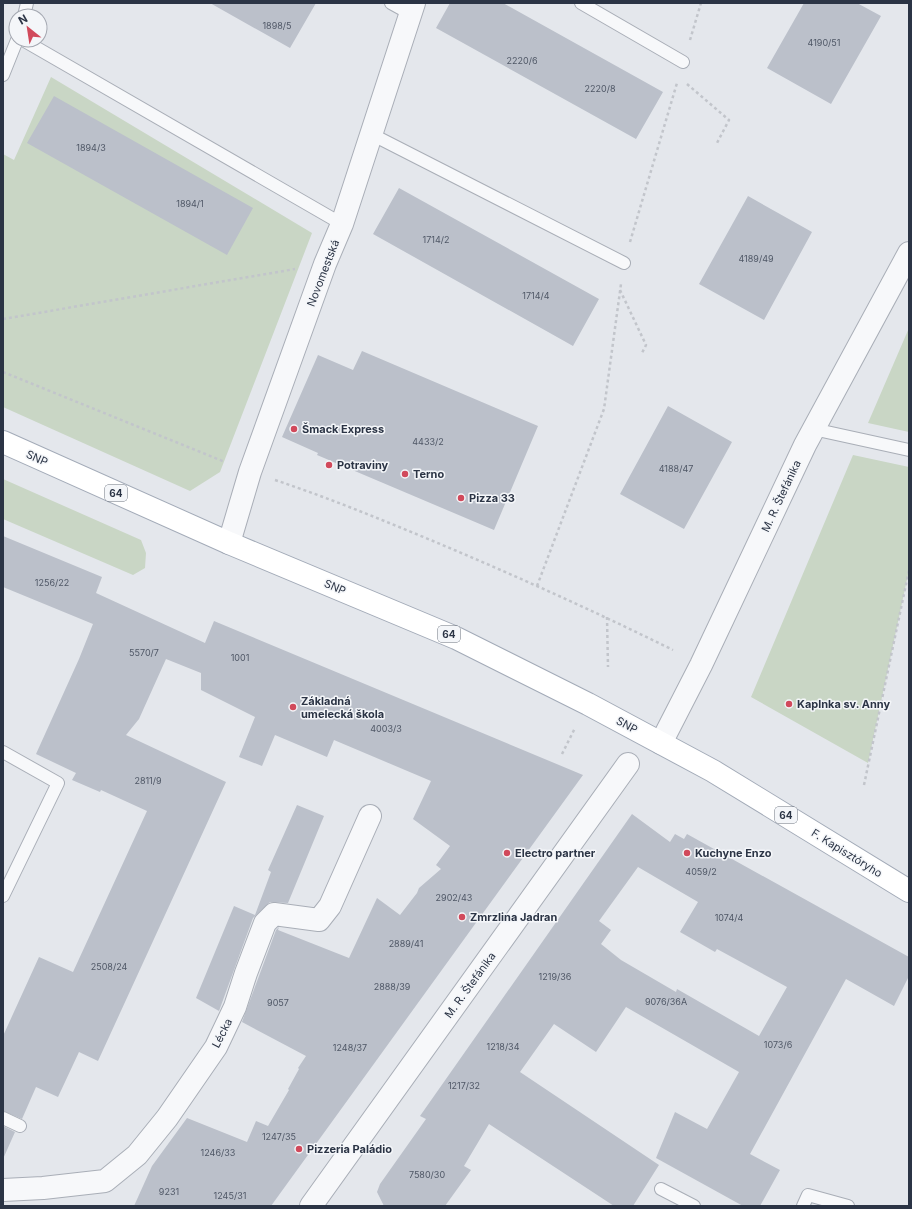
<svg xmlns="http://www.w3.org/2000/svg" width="912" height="1209" font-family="Inter,sans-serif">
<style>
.green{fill:#c9d6c5}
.building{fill:#bbc0ca;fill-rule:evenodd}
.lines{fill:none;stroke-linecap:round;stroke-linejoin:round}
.service-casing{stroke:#a9aeb7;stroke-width:14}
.minor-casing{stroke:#a9aeb7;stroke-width:24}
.tertiary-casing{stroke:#a9aeb7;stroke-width:24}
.primary-casing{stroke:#a3abb8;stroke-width:24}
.path{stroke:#c2c5cb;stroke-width:2.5;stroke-dasharray:3 3;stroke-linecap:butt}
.service{stroke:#f7f8fa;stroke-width:12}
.minor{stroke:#f7f8fa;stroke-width:22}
.tertiary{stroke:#f7f8fa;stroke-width:22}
.primary{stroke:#fff;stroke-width:22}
.poi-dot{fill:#d1495b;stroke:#f4f6f9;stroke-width:1.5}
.labels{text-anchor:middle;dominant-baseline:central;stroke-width:3;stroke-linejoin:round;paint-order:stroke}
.number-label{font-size:9px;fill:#4f5766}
.shield{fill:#f4f6f9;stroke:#676e7b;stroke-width:1}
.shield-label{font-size:10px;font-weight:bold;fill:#2b3445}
.street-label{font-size:11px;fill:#2b3445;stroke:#f4f6f9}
.poi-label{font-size:11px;font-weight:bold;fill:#2b3445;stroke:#f4f6f9;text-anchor:start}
</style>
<rect width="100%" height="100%" fill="#e4e7ec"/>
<path class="green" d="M 51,77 L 312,233 L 220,472 L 190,491 L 3,407 L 3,154 L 14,160 Z
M 909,328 L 909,432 L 868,423 Z
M 853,455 L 909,467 L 909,570 L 868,763 L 751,697 Z
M 3,479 L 141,540 L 146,553 L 145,568 L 133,575 L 3,519 Z"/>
<path class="building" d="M 210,3 L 316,3 L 290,48 Z
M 450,3 L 503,3 L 663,92 L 636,139 L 436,28 Z
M 804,3 L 857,3 L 881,16 L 831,104 L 767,68 Z
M 54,96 L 253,208 L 227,255 L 27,143 Z
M 399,188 L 599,299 L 573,346 L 373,234 Z
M 748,196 L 812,232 L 764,320 L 699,284 Z
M 362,351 L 538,426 L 494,530 L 317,455 L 318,453 L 282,437 L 318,355 L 353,370 Z
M 668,406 L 732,442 L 684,529 L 620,494 Z
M 3,536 L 102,577 L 96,593 L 205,643 L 214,621 L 583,775 L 271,1206 L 134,1206 L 152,1166 L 187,1118 L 247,1142 L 256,1121 L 268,1126 L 289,1090 L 288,1089 L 299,1069 L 298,1068 L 306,1056 L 242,1022 L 276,930 L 279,927 L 278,930 L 349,958 L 377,898 L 400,915 L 417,893 L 419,888 L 441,869 L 436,865 L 450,846 L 413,819 L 431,781 L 334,740 L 327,757 L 275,735 L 262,766 L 239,757 L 255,717 L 201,690 L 201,673 L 166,659 L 139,719 L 126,735 L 226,782 L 98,1061 L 79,1052 L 58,1097 L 36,1087 L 22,1119 L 3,1111 L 3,1036 L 39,957 L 73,972 L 147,811 L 101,790 L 100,792 L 72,780 L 76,773 L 36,754 L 79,659 L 93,624 L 3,587 Z
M 297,805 L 324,816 L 288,903 L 270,902 L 253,918 L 219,1011 L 196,998 L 234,906 L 255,915 L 271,872 L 268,870 Z
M 632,814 L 670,842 L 675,834 L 684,839 L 687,834 L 909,957 L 909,976 L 894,1006 L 846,979 L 750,1154 L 780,1170 L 760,1206 L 743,1206 L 656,1158 L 675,1112 L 707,1129 L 739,1072 L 626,1007 L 596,1052 L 554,1024 L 520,1072 L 659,1165 L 633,1206 L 614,1206 L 489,1124 L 464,1166 L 471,1170 L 445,1206 L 384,1206 L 377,1192 L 380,1184 L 426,1119 L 420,1116 ZM 638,867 L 698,902 L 680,932 L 715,952 L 717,949 L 787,987 L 759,1036 L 677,989 L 676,992 L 621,960 L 601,944 L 611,930 L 599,921 Z
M 3,1126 L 15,1132 L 3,1159 Z"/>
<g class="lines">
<g class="service-casing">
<path id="service" d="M 391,3 L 411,14
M 581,3 L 683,62
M 24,16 L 27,3
M 23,40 L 342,224
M 3,75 L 17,40
M 371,134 L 624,263
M 813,429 L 909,450
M 3,752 L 58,783 L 3,896
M 3,1118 L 20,1126
M 661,1189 L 694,1206
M 803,1206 L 808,1195 L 848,1206"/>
</g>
<g class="minor-casing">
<path id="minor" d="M 229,543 L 250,472 L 325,264 L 342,224 L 414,3
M 3,1190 L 43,1188 L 105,1181 L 137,1155 L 167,1118 L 216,1047 L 235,1007 L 246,973 L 265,923 L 274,914 L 319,920 L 330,906 L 370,816
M 311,1206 L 628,764"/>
</g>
<g class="tertiary-casing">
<path id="tertiary" d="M 661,743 L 701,665 L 805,445 L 909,253"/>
</g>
<g class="primary-casing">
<path id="primary" d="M 3,442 L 229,543 L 456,638 L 588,704 L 713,771 L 909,891"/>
</g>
<path class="path" d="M 690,40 L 701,3
M 687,84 L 729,120 L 717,143
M 630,242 L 677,83
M 620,290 L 646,345 L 642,353
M 3,319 L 295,269
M 3,372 L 225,462
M 275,480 C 329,498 380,519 433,541 C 514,575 594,611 673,650
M 537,586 L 604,409 L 621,284
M 607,617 L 608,667
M 562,754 L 575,728
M 864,785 L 909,570"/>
<use href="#service" class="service"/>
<use href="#minor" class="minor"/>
<use href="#tertiary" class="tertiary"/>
<use href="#primary" class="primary"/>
</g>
<g class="poi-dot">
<circle cx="294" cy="429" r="4"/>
<circle cx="329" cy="465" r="4"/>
<circle cx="405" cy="474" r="4"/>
<circle cx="461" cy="498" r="4"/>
<circle cx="789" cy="704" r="4"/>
<circle cx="293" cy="707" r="4"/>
<circle cx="507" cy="853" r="4"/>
<circle cx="687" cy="853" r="4"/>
<circle cx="462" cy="917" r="4"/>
<circle cx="299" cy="1149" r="4"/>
</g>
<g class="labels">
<g class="number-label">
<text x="277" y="25">1898/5</text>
<text x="824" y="42">4190/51</text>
<text x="522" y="60">2220/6</text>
<text x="600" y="88">2220/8</text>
<text x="91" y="147">1894/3</text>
<text x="190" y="203">1894/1</text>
<text x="436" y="239">1714/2</text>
<text x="756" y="258">4189/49</text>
<text x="536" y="295">1714/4</text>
<text x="428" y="441">4433/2</text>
<text x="676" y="468">4188/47</text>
<text x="52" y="582">1256/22</text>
<text x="144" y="652">5570/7</text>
<text x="240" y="657">1001</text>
<text x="386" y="728">4003/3</text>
<text x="148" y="780">2811/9</text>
<text x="701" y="871">4059/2</text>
<text x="454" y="897">2902/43</text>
<text x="729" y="917">1074/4</text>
<text x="406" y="943">2889/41</text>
<text x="109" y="966">2508/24</text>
<text x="555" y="976">1219/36</text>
<text x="392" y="986">2888/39</text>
<text x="666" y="1001">9076/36A</text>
<text x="278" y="1002">9057</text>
<text x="778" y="1044">1073/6</text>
<text x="503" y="1046">1218/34</text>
<text x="350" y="1047">1248/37</text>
<text x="464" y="1085">1217/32</text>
<text x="279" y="1136">1247/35</text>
<text x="218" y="1152">1246/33</text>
<text x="427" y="1174">7580/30</text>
<text x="169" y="1191">9231</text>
<text x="230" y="1195">1245/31</text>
</g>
<g class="shield">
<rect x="105" y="485" width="22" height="16" rx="3"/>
<rect x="438" y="626" width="22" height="16" rx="3"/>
<rect x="775" y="807" width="22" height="16" rx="3"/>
</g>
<g class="shield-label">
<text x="116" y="493">64</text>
<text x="449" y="634">64</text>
<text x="786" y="815">64</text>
</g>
<g class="street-label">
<text transform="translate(323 273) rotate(-69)">Novomestská</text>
<text transform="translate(37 458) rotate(24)">SNP</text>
<text transform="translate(781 496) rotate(-65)">M. R. Štefánika</text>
<text transform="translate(335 587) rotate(23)">SNP</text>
<text transform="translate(627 725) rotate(28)">SNP</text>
<text transform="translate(847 853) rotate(32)">F. Kapisztóryho</text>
<text transform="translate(470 985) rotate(-54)">M. R. Štefánika</text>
<text transform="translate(222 1033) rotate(-63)">Lécka</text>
</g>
<g class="poi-label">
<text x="302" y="429">Šmack Express</text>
<text x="337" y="465">Potraviny</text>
<text x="413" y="474">Terno</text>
<text x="469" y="498">Pizza 33</text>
<text x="301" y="701">Základná<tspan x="301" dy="13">umelecká škola</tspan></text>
<text x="797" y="704">Kaplnka sv. Anny</text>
<text x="515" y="853">Electro partner</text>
<text x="695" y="853">Kuchyne Enzo</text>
<text x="470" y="917">Zmrzlina Jadran</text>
<text x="307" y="1149">Pizzeria Paládio</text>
</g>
</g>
<rect width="912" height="1209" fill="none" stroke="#2b3445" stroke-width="8"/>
<g transform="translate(28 28) rotate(330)"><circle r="19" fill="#f4f6f9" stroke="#a4a8b1"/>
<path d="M0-3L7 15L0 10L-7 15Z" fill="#d1495b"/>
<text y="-6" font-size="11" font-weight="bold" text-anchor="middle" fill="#2b3445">N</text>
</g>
</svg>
